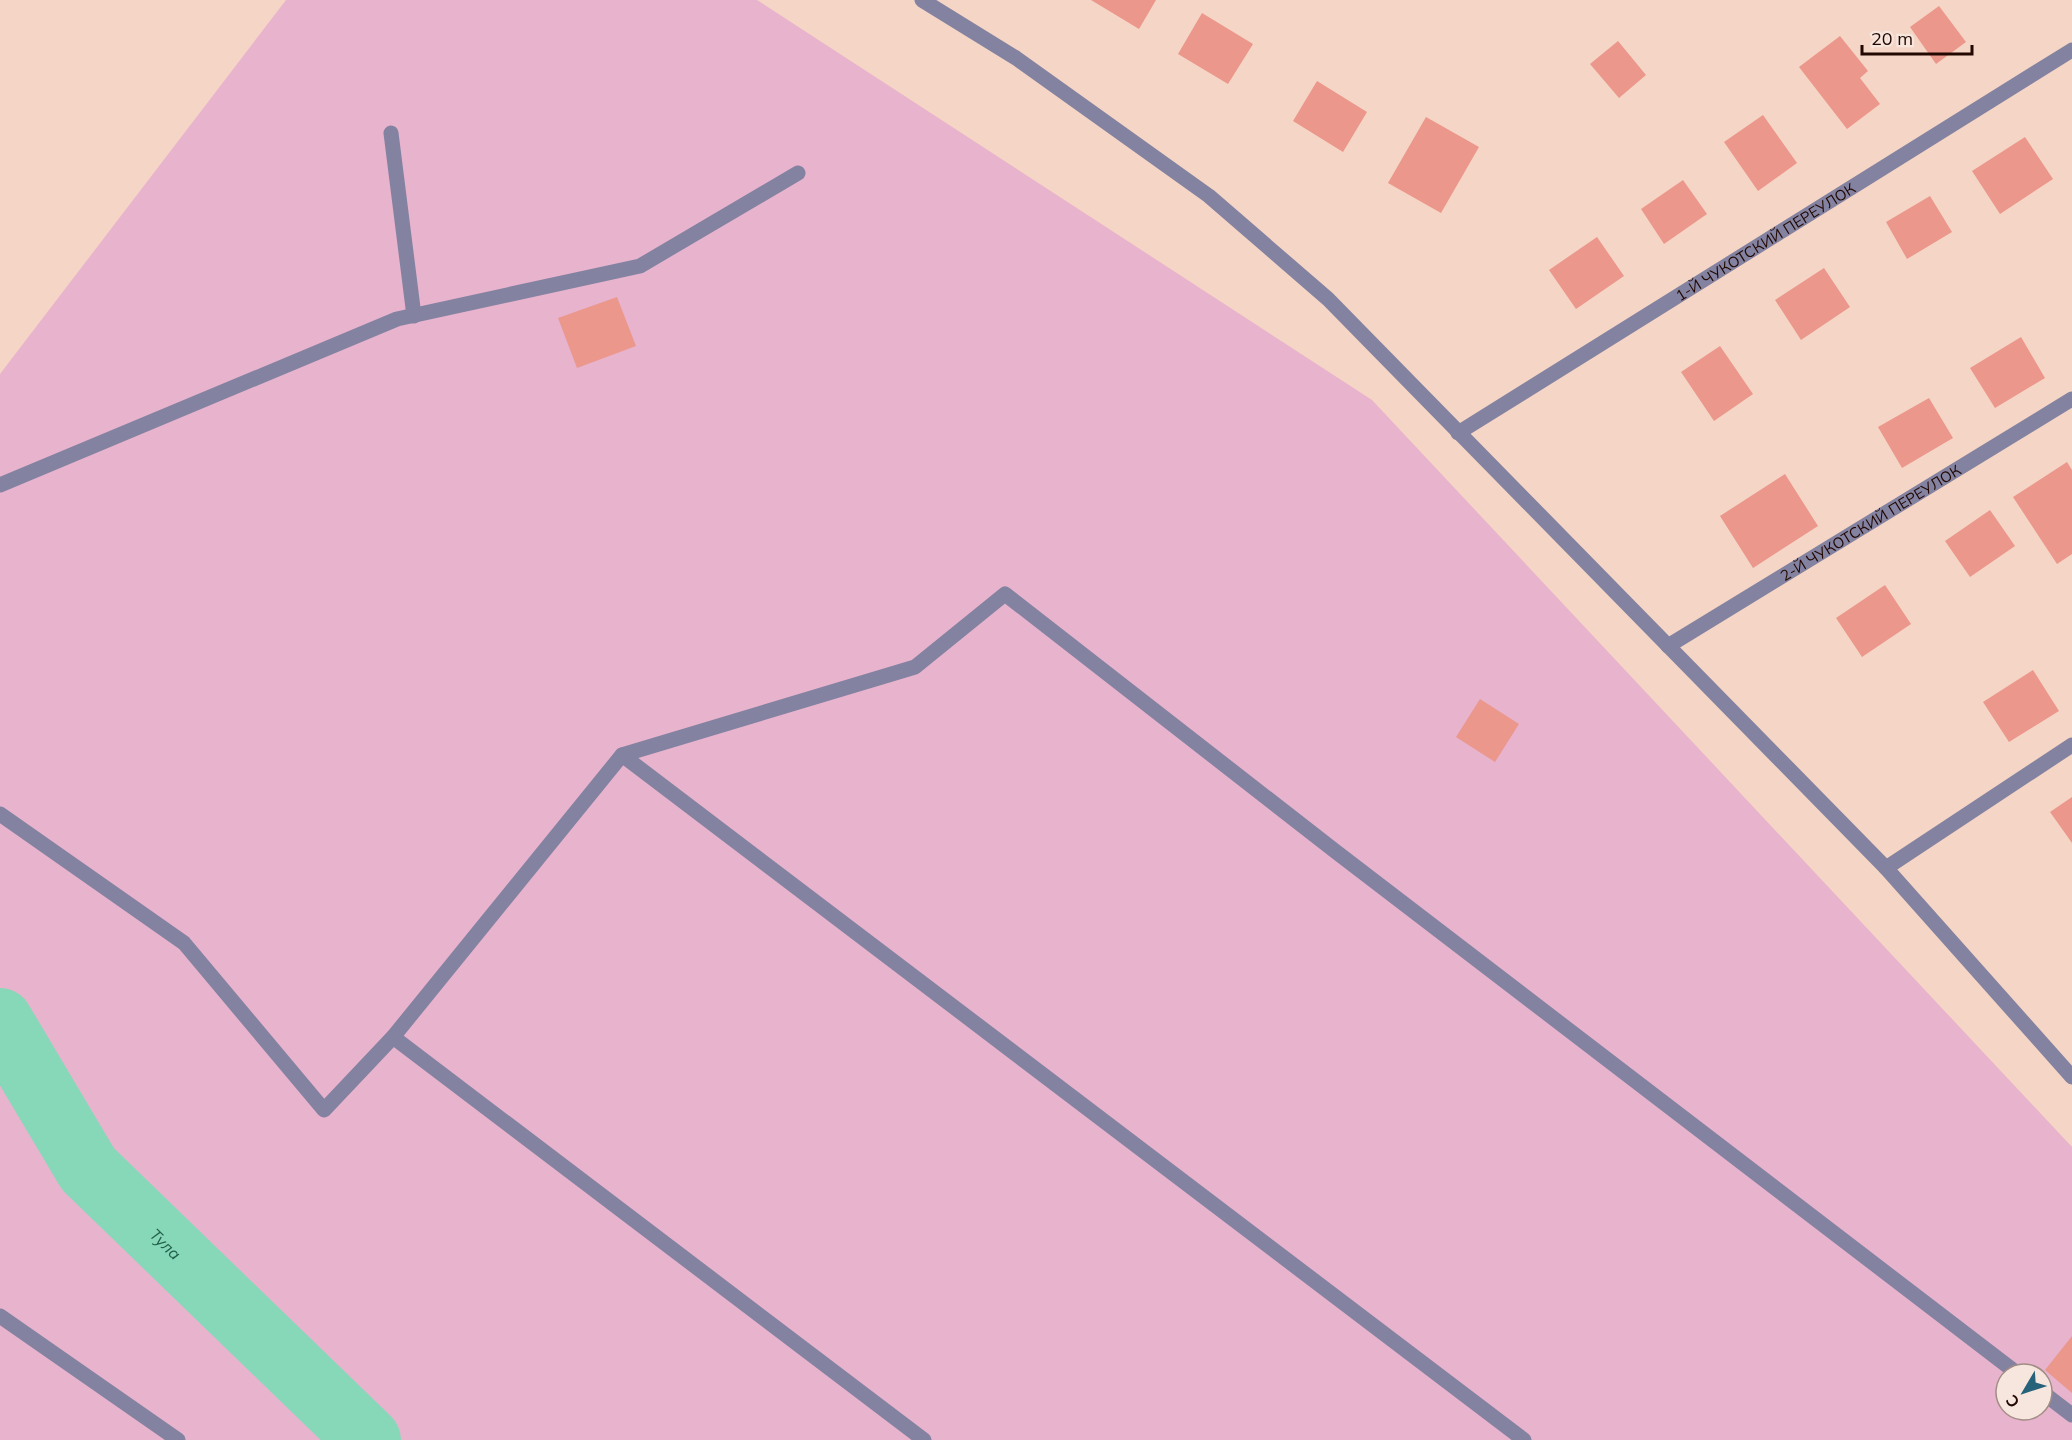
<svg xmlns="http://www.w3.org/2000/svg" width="2072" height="1440" font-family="Mulish,sans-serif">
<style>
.green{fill:#e8b3cd;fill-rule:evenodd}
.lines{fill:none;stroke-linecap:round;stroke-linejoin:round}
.river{stroke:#87d8b9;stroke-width:66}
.building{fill:#eb978c}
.minor{stroke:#8382a1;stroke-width:15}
.labels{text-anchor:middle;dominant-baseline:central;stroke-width:4.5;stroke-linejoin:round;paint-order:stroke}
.street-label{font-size:15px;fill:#220800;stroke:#f6e6de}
.water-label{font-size:16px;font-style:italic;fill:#215f4a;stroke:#f6e6de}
</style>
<rect width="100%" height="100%" fill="#f5d5c5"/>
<path class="green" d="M 286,0 L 757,0 L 1372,400 L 2072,1147 L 2072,1440 L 0,1440 L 0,374 ZM 2006,1374 L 2042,1374 L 2042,1410 L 2006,1410 Z"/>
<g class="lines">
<path class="river" id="s1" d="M 0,1021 L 88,1169 L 368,1440"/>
</g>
<path class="building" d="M 1091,0 L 1156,0 L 1139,29 Z
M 1939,6 L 1966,42 L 1936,64 L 1910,27 Z
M 1202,13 L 1253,44 L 1228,84 L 1178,54 Z
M 1840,36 L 1868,71 L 1860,78 L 1880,104 L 1847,129 L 1799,67 Z
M 1618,41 L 1646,75 L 1619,98 L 1590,64 Z
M 1317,81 L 1367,112 L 1343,152 L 1293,121 Z
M 1763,115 L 1797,163 L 1758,191 L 1724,142 Z
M 1426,117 L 1479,147 L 1441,213 L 1388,183 Z
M 2025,137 L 2053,179 L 2000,214 L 1972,171 Z
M 1683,180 L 1707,214 L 1664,244 L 1641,209 Z
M 1930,196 L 1952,232 L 1907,259 L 1886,222 Z
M 1597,237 L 1624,276 L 1576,309 L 1549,270 Z
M 1824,268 L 1850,307 L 1801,340 L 1775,300 Z
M 617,297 L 636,346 L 577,368 L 558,318 Z
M 2021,337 L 2045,378 L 1995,408 L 1970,368 Z
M 1720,346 L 1753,394 L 1714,421 L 1681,372 Z
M 1929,398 L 1953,438 L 1902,468 L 1878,427 Z
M 2067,462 L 2072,470 L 2072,554 L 2057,564 L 2013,497 Z
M 1785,474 L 1818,526 L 1753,568 L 1720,516 Z
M 1990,510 L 2015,546 L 1970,577 L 1945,541 Z
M 1885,585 L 1911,624 L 1862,657 L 1836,618 Z
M 2033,670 L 2059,711 L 2009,742 L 1983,702 Z
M 1480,699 L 1519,724 L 1495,762 L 1456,737 Z
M 2072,797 L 2072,843 L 2050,812 Z
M 2072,1336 L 2072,1393 L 2045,1370 Z"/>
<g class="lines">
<g class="minor">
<path d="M 922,0 L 1016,58 L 1209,196 L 1328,299 L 1886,868 L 2072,1077"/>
<path d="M 391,133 L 414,316"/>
<path id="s2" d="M 1458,433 L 2072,50"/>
<path d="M 0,485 L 397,319 L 640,266 L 798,173"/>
<path id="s3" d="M 1668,646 L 2072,399"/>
<path d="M 622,755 L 1524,1440"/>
<path d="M 0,814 L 184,943 L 324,1110 L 393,1037 L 622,755 L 915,667 L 1005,594 L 1335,851 L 2018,1374"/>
<path d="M 1886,868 L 2072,745"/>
<path d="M 393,1037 L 924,1440"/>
<path d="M 0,1316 L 178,1440"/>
<path d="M 2042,1392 L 2072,1415"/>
</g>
</g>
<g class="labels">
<g class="street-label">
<text stroke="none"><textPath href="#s2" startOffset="362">1-Й ЧУКОТСКИЙ ПЕРЕУЛОК</textPath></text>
<text stroke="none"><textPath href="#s3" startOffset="237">2-Й ЧУКОТСКИЙ ПЕРЕУЛОК</textPath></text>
</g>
<g class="water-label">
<text stroke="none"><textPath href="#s1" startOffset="280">Тула</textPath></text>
</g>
</g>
<g transform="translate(2024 1392) rotate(231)"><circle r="28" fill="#f6e6de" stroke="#a18d85" stroke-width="1.5"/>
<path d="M0-4.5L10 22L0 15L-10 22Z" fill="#26627a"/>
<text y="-9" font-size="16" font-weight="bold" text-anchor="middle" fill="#220800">С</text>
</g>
<path d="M1862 45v9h110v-9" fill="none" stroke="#220800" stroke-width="3"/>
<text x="1871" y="45" font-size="18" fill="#220800" stroke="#f6e6de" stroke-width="4.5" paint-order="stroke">20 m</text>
</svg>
